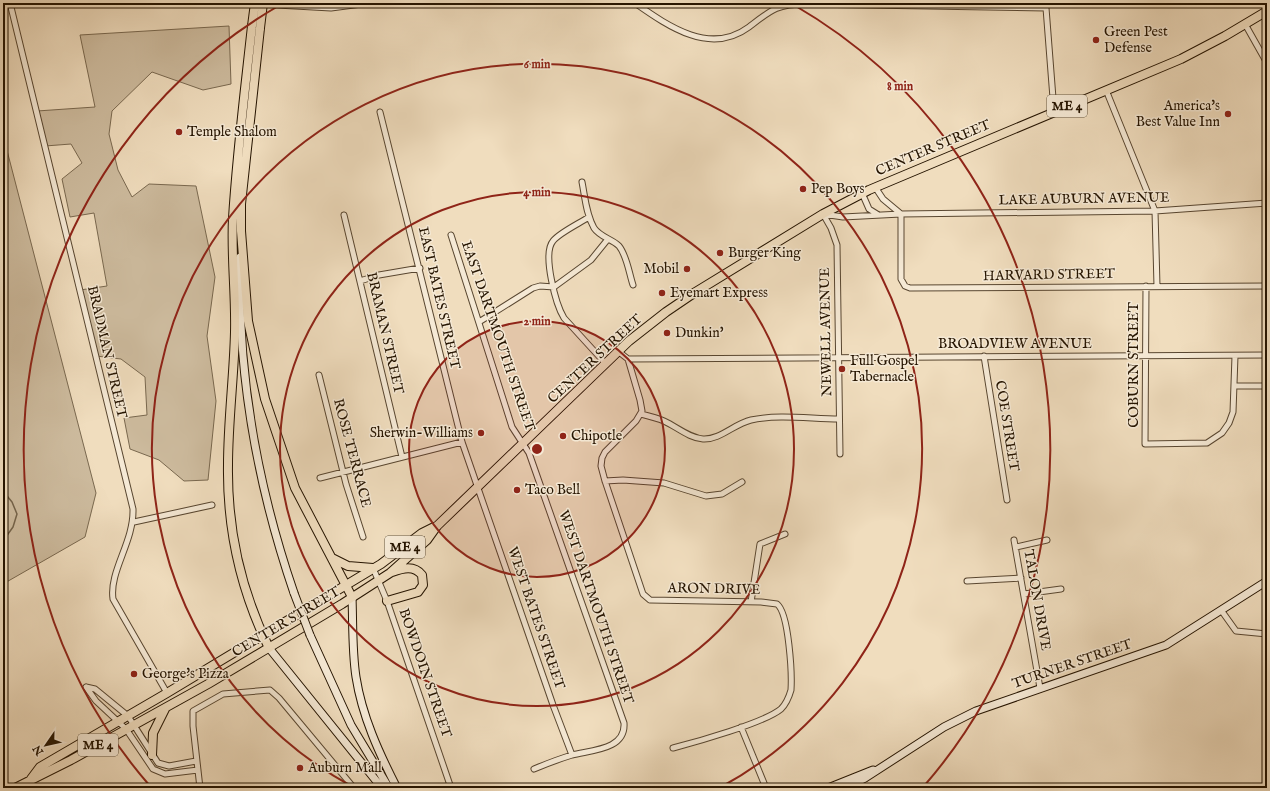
<svg xmlns="http://www.w3.org/2000/svg" width="1270" height="791" font-family="'IM FELL English',serif">
<style>
.green{fill:#cdbb9e;stroke:#79684f}
.lines{fill:none;stroke-linecap:round;stroke-linejoin:round}
.stream{stroke:#75644b;stroke-width:1.5}
.minor-casing{stroke:#584630;stroke-width:7}
.secondary-casing{stroke:#251400;stroke-width:9}
.primary-casing{stroke:#251400;stroke-width:10}
.trunk-casing{stroke:#251400;stroke-width:10}
.minor{stroke:#f5e9d5;stroke-width:5}
.secondary{stroke:#f5e9d5;stroke-width:7}
.primary{stroke:#f0ddbe;stroke-width:8}
.trunk{stroke:#f0ddbe;stroke-width:8}
.secondary-bridge-casing{stroke:#251400;stroke-width:9;stroke-linecap:butt}
.primary-bridge-casing{stroke:#251400;stroke-width:10;stroke-linecap:butt}
.secondary-bridge{stroke:#f5e9d5;stroke-width:7}
.primary-bridge{stroke:#f0ddbe;stroke-width:8}
.ring{fill:none;stroke:#8f2418;stroke-width:2}
.poi-dot{fill:#8f2418;stroke:#f5e9d5;stroke-width:1.5}
.labels{text-anchor:middle;dominant-baseline:central;stroke-width:3;stroke-linejoin:round;paint-order:stroke}
.shield{fill:#f5e9d5;stroke:#635440;stroke-width:1}
.shield-label{font-size:13px;font-weight:bold;fill:#251400}
.poi-label{font-size:14px;fill:#251400;stroke:#f5e9d5;text-anchor:start}
.street-label{font-size:14px;fill:#251400;stroke:#f5e9d5}
.centre{fill:#8f2418;stroke:#f5e9d5;stroke-width:2}
.ring-label{font-size:12px;text-anchor:middle;font-weight:bold;fill:#8f2418;stroke:#f5e9d5;stroke-width:3;stroke-linejoin:round;paint-order:stroke}
</style>
<rect width="100%" height="100%" fill="#f0ddbe"/>
<filter id="stains"><feTurbulence type="fractalNoise" baseFrequency=".005" numOctaves="4"/><feColorMatrix values="0 0 0 0 .2 0 0 0 0 .09 0 0 0 0 .02 0 0 0 .5 -.17"/></filter>
<radialGradient id="worn" r=".72"><stop offset=".6" stop-color="#630" stop-opacity="0"/><stop offset="1" stop-color="#630" stop-opacity=".3"/></radialGradient>
<path class="green" d="M 229,26 L 231,84 L 203,90 L 152,72 L 112,111 L 109,134 L 118,170 L 132,197 L 149,184 L 196,186 L 215,277 L 207,336 L 216,401 L 208,480 L 184,481 L 159,460 L 130,449 L 124,418 L 147,415 L 145,377 L 121,359 L 96,356 L 80,290 L 107,286 L 94,213 L 70,217 L 62,179 L 82,163 L 71,144 L 45,146 L 37,111 L 95,107 L 80,35 Z
M 3,135 L 96,493 L 85,537 L 3,584 Z"/>
<g class="lines">
<path class="stream" d="M 3,491 L 12,502 L 17,514 L 13,527 L 3,541"/>
<g class="minor-casing">
<path id="minor" d="M 10,3 L 133,509 C 134,542 109,571 113,599 L 167,693
M 238,3 L 331,8 L 369,3
M 635,3 C 668,26 710,56 749,27 C 771,10 777,4 806,4 L 1046,8
M 1047,3 L 1046,8 L 1054,111
M 1245,24 L 1267,63
M 1106,90 L 1155,211 L 1157,286
M 380,112 L 462,442 L 553,705 L 572,755
M 582,182 C 585,197 586,214 594,228 C 600,237 612,239 619,246 C 627,256 629,273 633,285
M 875,187 L 883,199 L 901,214
M 862,193 L 869,209 L 877,214
M 823,214 L 843,217 L 901,214 L 1155,211 L 1267,203
M 823,214 L 831,228 L 837,245 L 840,454
M 901,214 L 901,279 L 905,286 L 910,288 L 1267,286
M 344,215 L 402,457
M 589,217 C 580,223 559,233 553,241 C 542,254 556,305 564,318 L 606,364
M 451,235 L 512,427 L 529,453 L 624,723 C 626,750 591,750 572,755 C 559,759 546,764 534,769
M 360,281 L 379,275 L 420,268
M 1146,286 L 1145,444 L 1207,443 L 1222,433 L 1229,423 L 1233,412 L 1235,356
M 479,322 L 533,288 L 540,286 L 554,287 L 591,260 L 608,239
M 619,352 L 628,359 L 640,400 L 642,411 L 636,421 L 605,452 L 602,458 L 601,466 L 605,481 L 643,594 L 650,600 L 761,602 L 777,604 C 789,613 792,674 791,690 C 789,697 786,704 781,709 C 764,723 696,742 673,748
M 984,356 L 1007,500
M 628,359 L 1267,355
M 319,375 L 346,484 L 363,537
M 1234,386 L 1267,386
M 641,414 C 649,416 657,418 664,421 C 677,427 689,438 703,439 C 720,440 734,424 751,420 C 779,414 811,419 839,419
M 320,478 L 462,442
M 605,481 L 623,480 L 664,483 L 706,496 L 722,494 L 742,482
M 134,522 L 212,505
M 1014,540 L 1040,688
M 1016,547 L 1047,540
M 373,568 L 387,601 L 451,788
M 967,581 L 1021,578
M 1024,594 L 1061,589
M 751,602 L 760,544 L 785,534
M 1221,610 L 1236,631 L 1267,634
M 86,687 L 96,701 L 126,729 L 153,769 L 165,774 L 198,770
M 86,687 L 95,689 L 128,716 L 158,763 L 169,766 L 196,761
M 741,727 L 766,788
M 200,788 L 193,726 L 193,711 L 223,694 L 270,690 L 279,698 L 354,788"/>
</g>
<g class="secondary-casing">
<path id="secondary" d="M 240,257 C 237,371 257,485 294,593
M 352,597 C 353,623 352,651 356,677 C 362,716 379,753 397,788
M 310,635 L 351,725 L 389,788
M 269,648 L 382,788
M 828,788 L 873,770
M 845,788 L 865,778 L 944,727 L 976,711 L 1166,645 L 1267,581"/>
</g>
<g class="primary-casing">
<path id="primary" d="M 252,26 C 245,90 237,154 233,218 C 231,256 236,294 235,332 C 234,376 228,421 228,465 C 227,529 241,591 269,648
M 260,28 L 241,204 L 241,231 L 248,321 L 265,399 L 295,488 L 352,597
M 332,558 L 348,566 L 373,568"/>
</g>
<g class="trunk-casing">
<path id="trunk" d="M 387,601 L 418,592 L 423,585 L 422,575 C 414,565 403,568 392,572
M 152,755 L 153,733 L 165,709
M 31,779 L 40,767 L 167,693 L 381,564 L 422,533 L 434,527
M 15,788 L 71,760 L 208,684 L 342,604 L 390,573 L 427,540 L 437,526 L 629,341 L 666,312 L 694,293 L 823,214 L 869,190 L 1181,59 L 1225,36 L 1267,11"/>
</g>
<use href="#minor" class="minor"/>
<use href="#secondary" class="secondary"/>
<use href="#primary" class="primary"/>
<use href="#trunk" class="trunk"/>
<g class="secondary-bridge-casing">
<path id="secondary-bridge" d="M 294,593 L 310,635"/>
</g>
<g class="primary-bridge-casing">
<path id="primary-bridge" d="M 252,26 L 255,3
M 260,28 L 263,3"/>
</g>
<use href="#secondary-bridge" class="secondary-bridge"/>
<use href="#primary-bridge" class="primary-bridge"/>
</g>
<circle cx="537" cy="449" r="128" fill="#8f2418" fill-opacity=".12"/>
<g class="ring">
<circle cx="537" cy="449" r="128"/>
<circle cx="537" cy="449" r="257"/>
<path d="M353 787A385 385 0 1 1 721 787"/>
<path d="M150 786A513 513 0 0 1 280 5M794 5A513 513 0 0 1 924 786"/>
</g>
<g class="poi-dot">
<circle cx="1096" cy="40" r="4"/>
<circle cx="1228" cy="114" r="4"/>
<circle cx="179" cy="132" r="4"/>
<circle cx="803" cy="189" r="4"/>
<circle cx="720" cy="253" r="4"/>
<circle cx="687" cy="269" r="4"/>
<circle cx="662" cy="293" r="4"/>
<circle cx="667" cy="333" r="4"/>
<circle cx="842" cy="369" r="4"/>
<circle cx="481" cy="433" r="4"/>
<circle cx="563" cy="436" r="4"/>
<circle cx="517" cy="490" r="4"/>
<circle cx="134" cy="674" r="4"/>
<circle cx="300" cy="768" r="4"/>
</g>
<g class="labels">
<g class="shield">
<rect x="1047" y="95" width="40" height="22" rx="3"/>
<rect x="385" y="536" width="40" height="22" rx="3"/>
<rect x="78" y="734" width="40" height="22" rx="3"/>
</g>
<g class="shield-label">
<text x="1067" y="106">ME 4</text>
<text x="405" y="547">ME 4</text>
<text x="98" y="745">ME 4</text>
</g>
<g class="poi-label">
<text x="1104" y="32">Green Pest<tspan x="1104" dy="16">Defense</tspan></text>
<text x="1220" y="106" text-anchor="end">America's<tspan x="1220" dy="16">Best Value Inn</tspan></text>
<text x="187" y="132">Temple Shalom</text>
<text x="811" y="189">Pep Boys</text>
<text x="728" y="253">Burger King</text>
<text x="679" y="269" text-anchor="end">Mobil</text>
<text x="670" y="293">Eyemart Express</text>
<text x="675" y="333">Dunkin'</text>
<text x="850" y="361">Full Gospel<tspan x="850" dy="16">Tabernacle</tspan></text>
<text x="473" y="433" text-anchor="end">Sherwin-Williams</text>
<text x="571" y="436">Chipotle</text>
<text x="525" y="490">Taco Bell</text>
<text x="142" y="674">George's Pizza</text>
<text x="308" y="768">Auburn Mall</text>
</g>
<g class="street-label">
<text transform="translate(933 148) rotate(-23)">CENTER STREET</text>
<text transform="translate(1084 199) rotate(-1)">LAKE AUBURN AVENUE</text>
<text transform="translate(1049 275) rotate(-1)">HARVARD STREET</text>
<text transform="translate(439 298) rotate(77)">EAST BATES STREET</text>
<text transform="translate(826 332) rotate(-91)">NEWELL AVENUE</text>
<text transform="translate(385 333) rotate(77)">BRAMAN STREET</text>
<text transform="translate(498 336) rotate(71)">EAST DARTMOUTH STREET</text>
<text x="1015" y="344">BROADVIEW AVENUE</text>
<text transform="translate(107 352) rotate(77)">BRADMAN STREET</text>
<text transform="translate(595 359) rotate(-43)">CENTER STREET</text>
<text transform="translate(1134 365) rotate(-90)">COBURN STREET</text>
<text transform="translate(1007 426) rotate(81)">COE STREET</text>
<text transform="translate(352 453) rotate(75)">ROSE TERRACE</text>
<text transform="translate(714 589) rotate(1)">ARON DRIVE</text>
<text transform="translate(1037 600) rotate(80)">TALON DRIVE</text>
<text transform="translate(596 607) rotate(71)">WEST DARTMOUTH STREET</text>
<text transform="translate(536 618) rotate(71)">WEST BATES STREET</text>
<text transform="translate(286 622) rotate(-31)">CENTER STREET</text>
<text transform="translate(1072 664) rotate(-19)">TURNER STREET</text>
<text transform="translate(425 673) rotate(71)">BOWDOIN STREET</text>
</g>
</g>
<circle cx="537" cy="449" r="6" class="centre"/>
<g class="ring-label">
<text x="537" y="68">6 min</text>
<text x="900" y="90">8 min</text>
<text x="537" y="196">4 min</text>
<text x="537" y="325">2 min</text>
</g>
<rect width="1270" height="791" fill="none" stroke="#f0ddbe" stroke-width="16"/>
<rect x="4" y="4" width="1262" height="783" fill="none" stroke="#251400" stroke-width="2"/>
<rect x="8" y="8" width="1254" height="775" fill="none" stroke="#251400"/>
<g transform="translate(46 745) rotate(236)" stroke="#f5e9d5" stroke-width="3" paint-order="stroke">
<path d="M0-3L7 15L0 10L-7 15Z" fill="#251400"/>
<text y="-6" font-size="11" font-weight="bold" text-anchor="middle" fill="#251400">N</text>
</g>
<rect width="100%" height="100%" filter="url(#stains)"/>
<rect width="100%" height="100%" fill="url(#worn)"/>
</svg>
